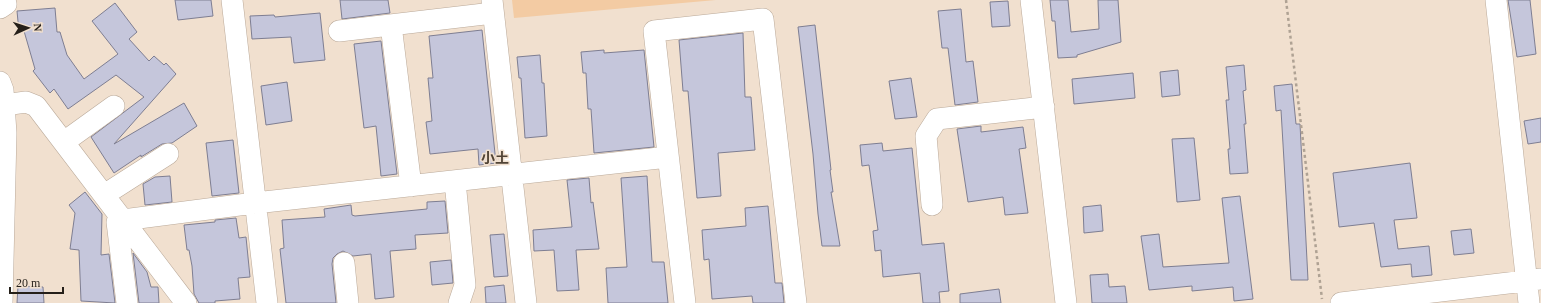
<svg xmlns="http://www.w3.org/2000/svg" width="1541" height="303" font-family="'Times New Roman','Noto Sans JP',serif">
<style>
.green{fill:#f3cba3}
.building{fill:#c5c6db;stroke:#7e7e92}
.lines{fill:none;stroke-linecap:round;stroke-linejoin:round}
.minor-casing{stroke:#baa999;stroke-width:22}
.path{stroke:#afa294;stroke-width:2.5;stroke-dasharray:3 3;stroke-linecap:butt}
.minor{stroke:#fff;stroke-width:21}
.labels{text-anchor:middle;dominant-baseline:central;stroke-width:3;stroke-linejoin:round;paint-order:stroke}
.quarter-label{font-size:14px;font-weight:bold;fill:#514335;stroke:#f1e0cf}
</style>
<rect width="100%" height="100%" fill="#f1e0cf"/>
<path class="green" d="M 512,0 L 716,0 L 514,18 Z"/>
<path class="building" d="M 175,0 L 211,0 L 213,16 L 178,20 Z
M 340,0 L 388,0 L 390,13 L 342,19 Z
M 1050,0 L 1068,0 L 1071,32 L 1099,29 L 1098,0 L 1118,0 L 1121,42 L 1077,55 L 1077,57 L 1058,58 L 1055,21 L 1052,21 Z
M 1508,0 L 1530,0 L 1536,54 L 1517,57 Z
M 1008,1 L 1010,26 L 992,27 L 990,2 Z
M 115,3 L 137,32 L 129,39 L 149,61 L 154,56 L 164,65 L 166,63 L 176,74 L 114,144 L 184,103 L 197,126 L 172,143 L 162,144 L 141,157 L 141,155 L 114,173 L 91,137 L 144,97 L 116,75 L 68,109 L 54,89 L 50,93 L 33,71 L 35,69 L 24,31 L 19,32 L 17,11 L 55,8 L 57,32 L 60,32 L 67,55 L 84,79 L 118,54 L 92,21 Z
M 961,9 L 966,62 L 973,61 L 978,102 L 955,105 L 948,48 L 942,48 L 938,11 Z
M 320,13 L 325,60 L 294,63 L 291,37 L 252,39 L 250,16 L 274,15 L 275,17 Z
M 815,25 L 831,170 L 830,170 L 833,192 L 831,192 L 840,246 L 822,246 L 818,214 L 813,154 L 798,27 Z
M 482,30 L 496,163 L 479,165 L 478,149 L 430,154 L 426,122 L 432,121 L 428,78 L 433,78 L 429,36 Z
M 743,33 L 745,97 L 751,97 L 755,150 L 718,153 L 721,196 L 697,198 L 688,91 L 683,91 L 679,40 Z
M 381,41 L 397,174 L 381,176 L 376,126 L 364,128 L 354,44 Z
M 604,50 L 604,53 L 644,50 L 654,147 L 594,153 L 591,109 L 588,109 L 586,73 L 583,73 L 581,52 Z
M 540,55 L 542,83 L 544,83 L 547,136 L 525,138 L 521,78 L 519,78 L 517,57 Z
M 1244,65 L 1246,90 L 1243,91 L 1246,124 L 1244,124 L 1248,173 L 1230,174 L 1228,149 L 1230,149 L 1226,100 L 1229,100 L 1226,67 Z
M 1178,70 L 1180,95 L 1162,97 L 1160,72 Z
M 1133,73 L 1135,98 L 1074,104 L 1072,79 Z
M 911,78 L 917,117 L 895,119 L 889,81 Z
M 287,82 L 292,121 L 266,125 L 261,86 Z
M 1292,84 L 1296,124 L 1300,124 L 1308,280 L 1291,280 L 1281,110 L 1276,111 L 1274,86 Z
M 1541,118 L 1541,142 L 1528,144 L 1524,121 Z
M 981,126 L 981,132 L 1023,127 L 1026,148 L 1019,149 L 1028,213 L 1005,215 L 1003,197 L 968,202 L 957,129 Z
M 1194,138 L 1200,200 L 1177,202 L 1172,139 Z
M 233,140 L 239,193 L 212,196 L 206,143 Z
M 882,143 L 883,151 L 912,148 L 922,245 L 944,243 L 949,291 L 939,292 L 940,303 L 923,303 L 920,273 L 883,277 L 881,250 L 875,251 L 873,231 L 878,230 L 869,165 L 862,166 L 860,145 Z
M 1410,163 L 1417,218 L 1394,220 L 1398,249 L 1429,246 L 1432,275 L 1412,277 L 1411,264 L 1381,267 L 1374,223 L 1339,227 L 1333,173 Z
M 170,176 L 172,202 L 145,205 L 143,184 L 155,177 Z
M 647,176 L 652,262 L 664,262 L 668,303 L 608,303 L 606,268 L 627,267 L 621,178 Z
M 589,178 L 591,203 L 593,202 L 599,249 L 576,250 L 579,290 L 557,291 L 554,250 L 534,251 L 533,230 L 572,227 L 567,180 Z
M 85,192 L 102,214 L 101,255 L 109,254 L 115,303 L 81,301 L 79,250 L 70,249 L 75,213 L 69,205 Z
M 1240,196 L 1253,299 L 1234,301 L 1233,287 L 1192,291 L 1192,286 L 1149,290 L 1141,236 L 1159,234 L 1163,267 L 1229,263 L 1222,198 Z
M 445,201 L 448,233 L 415,235 L 416,249 L 390,251 L 394,297 L 375,299 L 371,254 L 353,256 L 343,251 L 337,254 L 333,258 L 332,264 L 336,303 L 286,303 L 280,249 L 284,248 L 282,220 L 325,217 L 324,209 L 351,205 L 352,215 L 355,216 L 427,209 L 427,202 Z
M 1101,205 L 1103,231 L 1084,233 L 1083,207 Z
M 768,206 L 775,283 L 782,283 L 784,303 L 753,303 L 752,296 L 712,299 L 709,259 L 704,260 L 702,230 L 746,226 L 745,208 Z
M 236,218 L 239,238 L 246,237 L 250,277 L 238,278 L 240,299 L 215,301 L 215,303 L 199,303 L 194,294 L 192,266 L 189,250 L 187,250 L 184,225 L 215,222 L 215,220 Z
M 1471,229 L 1474,253 L 1454,255 L 1451,231 Z
M 504,234 L 508,276 L 494,277 L 490,235 Z
M 133,253 L 147,272 L 151,287 L 158,287 L 159,303 L 139,303 Z
M 451,260 L 453,283 L 432,285 L 430,262 Z
M 1108,274 L 1109,287 L 1125,286 L 1127,303 L 1092,303 L 1090,275 Z
M 504,285 L 506,303 L 486,303 L 485,287 Z
M 18,286 L 43,287 L 44,303 L 17,303 Z
M 999,289 L 1001,303 L 960,303 L 960,294 Z"/>
<g class="lines">
<g class="minor-casing">
<path id="minor" d="M 232,0 L 267,303
M 492,0 L 526,303
M 1031,0 L 1066,303
M 1496,0 L 1529,303
M 0,8 L 6,4 L 5,0
M 391,25 L 411,186
M 339,31 L 493,13
M 0,82 L 3,90 L 6,133 L 2,303
M 4,105 L 26,102 L 36,106 L 186,303
M 64,142 L 114,106
M 455,181 L 465,285 L 459,303
M 104,195 L 168,154
M 932,205 L 926,136 L 937,119 L 1044,107
M 344,263 L 348,303
M 127,303 L 117,222 L 123,220 L 255,203 L 668,157
M 685,303 L 654,31 L 763,19 L 796,303
M 1341,303 L 1541,279"/>
</g>
<path class="path" d="M 1286,0 L 1322,299"/>
<use href="#minor" class="minor"/>
</g>
<g class="labels">
<g class="quarter-label">
<text x="495" y="158">小土</text>
</g>
</g>
<g transform="translate(28 28) rotate(87)" stroke="#f1e0cf" stroke-width="3" paint-order="stroke">
<path d="M0-3L7 15L0 10L-7 15Z" fill="#251f19"/>
<text y="-6" font-size="11" font-weight="bold" text-anchor="middle" fill="#251f19">N</text>
</g>
<path d="M10 287v6h53v-6" fill="none" stroke="#251f19" stroke-width="2"/>
<text x="16" y="287" font-size="12" fill="#251f19" stroke="#f1e0cf" stroke-width="3" paint-order="stroke">20 m</text>
</svg>
